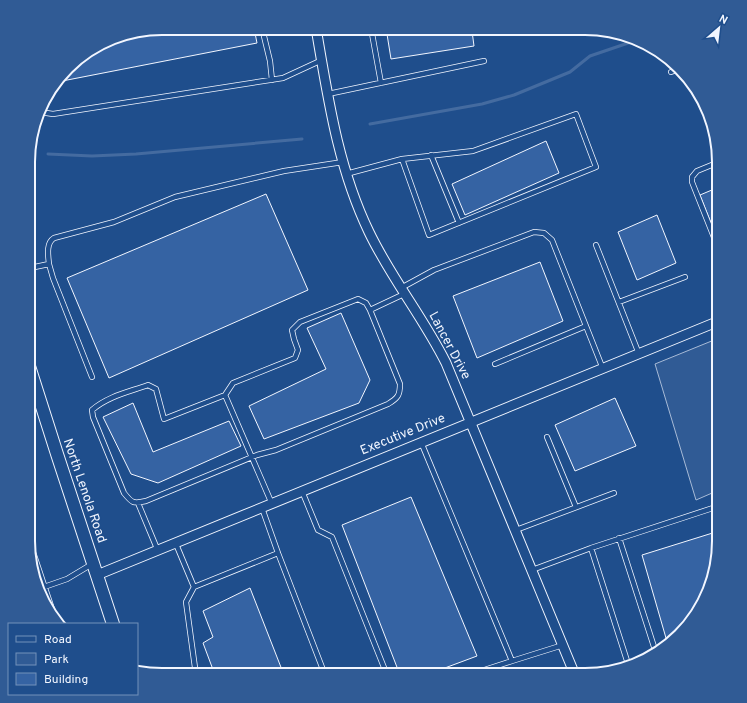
<svg xmlns="http://www.w3.org/2000/svg" width="747" height="703" font-family="Overpass,sans-serif">
<style>
.green{fill:#305b95;stroke:#a8bbd7}
.lines{fill:none;stroke-linecap:round;stroke-linejoin:round}
.stream{stroke:#446ba0;stroke-width:3}
.building{fill:#3563a3;stroke:#f2f6ff}
.lane-casing{stroke:#f2f6ff;stroke-width:6}
.street-casing{stroke:#f2f6ff;stroke-width:11}
.secondary-casing{stroke:#f2f6ff;stroke-width:14}
.lane{stroke:#1f4e8c;stroke-width:4.5}
.street{stroke:#1f4e8c;stroke-width:9}
.secondary{stroke:#1f4e8c;stroke-width:12}
.labels{text-anchor:middle;dominant-baseline:central;stroke-width:3;stroke-linejoin:round;paint-order:stroke}
.street-label{font-size:13px;fill:#f2f6ff;stroke:#1f4e8c}
.rim{fill:none;stroke:#f2f6ff;stroke-width:2}
</style>
<rect width="100%" height="100%" fill="#1f4e8c"/>
<path class="green" d="M 719,338 L 719,490 L 696,500 L 655,364 Z"/>
<g class="lines">
<path class="stream" d="M 370,124 L 482,104 L 514,95 L 570,72 L 590,56 L 637,40
M 48,154 L 92,156 L 136,154 L 302,139"/>
</g>
<path class="building" d="M 162,28 L 254,28 L 257,43 L 57,82 L 74,61 L 118,35 Z
M 386,28 L 489,28 L 472,31 L 474,46 L 391,59 Z
M 546,141 L 559,173 L 465,215 L 452,184 Z
M 719,187 L 719,243 L 700,195 Z
M 266,194 L 308,290 L 109,378 L 67,278 Z
M 657,215 L 676,263 L 637,280 L 618,232 Z
M 540,262 L 563,321 L 477,358 L 453,296 Z
M 341,313 L 370,380 L 359,403 L 264,439 L 249,406 L 326,369 L 307,328 Z
M 615,398 L 636,446 L 575,471 L 555,425 Z
M 133,403 L 153,452 L 229,421 L 241,446 L 158,483 L 131,474 L 103,417 Z
M 411,497 L 477,656 L 426,675 L 400,675 L 342,525 Z
M 719,531 L 719,542 L 705,600 L 673,642 L 668,645 L 642,555 Z
M 250,588 L 284,675 L 215,675 L 203,643 L 213,637 L 203,611 Z"/>
<g class="lines">
<g class="lane-casing">
<path id="lane" d="M 262,28 L 270,61 L 272,80
M 371,28 L 381,83
M 671,72 L 679,69
M 328,94 L 484,61
M 40,112 L 53,114 L 283,78 L 322,60
M 431,155 L 459,223
M 719,162 L 697,171 L 692,177 L 692,182 L 719,250
M 346,174 L 402,159 L 473,151 L 576,114 L 596,167 L 429,235 L 402,159
M 596,245 L 639,354
M 49,264 L 53,278 L 92,377
M 30,268 L 49,264 C 48,255 46,243 54,238 L 114,222 L 175,197 L 284,171 L 343,162
M 401,288 L 434,270 L 534,232 L 544,233 L 552,240 L 603,369
M 619,302 L 685,277
M 370,310 L 366,303 L 358,299 L 300,322 L 292,330 L 294,339 L 298,350 L 295,358 L 233,383 L 225,395 L 164,419 L 156,389 L 148,385 C 129,392 108,396 92,410 L 93,417 L 124,493 C 132,503 133,504 146,501 L 257,455 L 276,450 L 388,404 C 398,398 400,395 400,384 L 370,310 L 404,294
M 495,364 L 586,326
M 225,395 L 272,504
M 29,404 L 40,401
M 547,437 L 576,507
M 421,442 L 512,661 L 469,675
M 302,491 L 318,530 L 332,537 L 387,675
M 138,503 L 158,551
M 262,508 L 278,553 L 325,675
M 516,530 L 614,493
M 28,537 L 56,621
M 619,538 L 656,653
M 176,544 L 194,587 L 186,602 L 196,675
M 591,548 L 629,667
M 532,570 L 591,548 L 719,506
M 44,587 L 67,579 L 92,564
M 194,587 L 278,553
M 512,661 L 563,645"/>
</g>
<g class="street-casing">
<path id="street" d="M 316,28 C 328,98 338,168 369,232 C 391,278 423,317 446,363 L 575,675
M 97,575 L 719,321"/>
</g>
<g class="secondary-casing">
<path id="secondary" d="M 29,366 L 57,454 L 113,624"/>
</g>
<use href="#lane" class="lane"/>
<use href="#street" class="street"/>
<use href="#secondary" class="secondary"/>
</g>
<g class="labels">
<g class="street-label">
<text transform="translate(449 346) rotate(62)">Lancer Drive</text>
<text transform="translate(403 435) rotate(-22)">Executive Drive</text>
<text transform="translate(84 491) rotate(71)">North Lenola Road</text>
</g>
</g>
<path d="M0 0H747V703H0ZM162 35H585A127 127 0 0 1 712 162V541A127 127 0 0 1 585 668H162A127 127 0 0 1 35 541V162A127 127 0 0 1 162 35Z" fill="#305b95" fill-rule="evenodd"/>
<path class="rim" d="M162 35H585A127 127 0 0 1 712 162V541A127 127 0 0 1 585 668H162A127 127 0 0 1 35 541V162A127 127 0 0 1 162 35Z"/>
<rect x="8" y="623" width="130" height="72" fill="#1f4e8c" stroke="#7391ba"/>
<rect x="16" y="636" width="20" height="6" fill="#1f4e8c" stroke="#7391ba"/>
<text x="44" y="643" font-size="12" fill="#f2f6ff">Road</text>
<rect x="16" y="653" width="20" height="12" fill="#305b95" stroke="#7391ba"/>
<text x="44" y="663" font-size="12" fill="#f2f6ff">Park</text>
<rect x="16" y="673" width="20" height="12" fill="#3563a3" stroke="#7391ba"/>
<text x="44" y="683" font-size="12" fill="#f2f6ff">Building</text>
<g transform="translate(719 28) rotate(28)" stroke="#1f4e8c" stroke-width="3" paint-order="stroke">
<path d="M0-3L7 15L0 10L-7 15Z" fill="#f2f6ff"/>
<text y="-6" font-size="11" font-weight="bold" text-anchor="middle" fill="#f2f6ff">N</text>
</g>
</svg>
